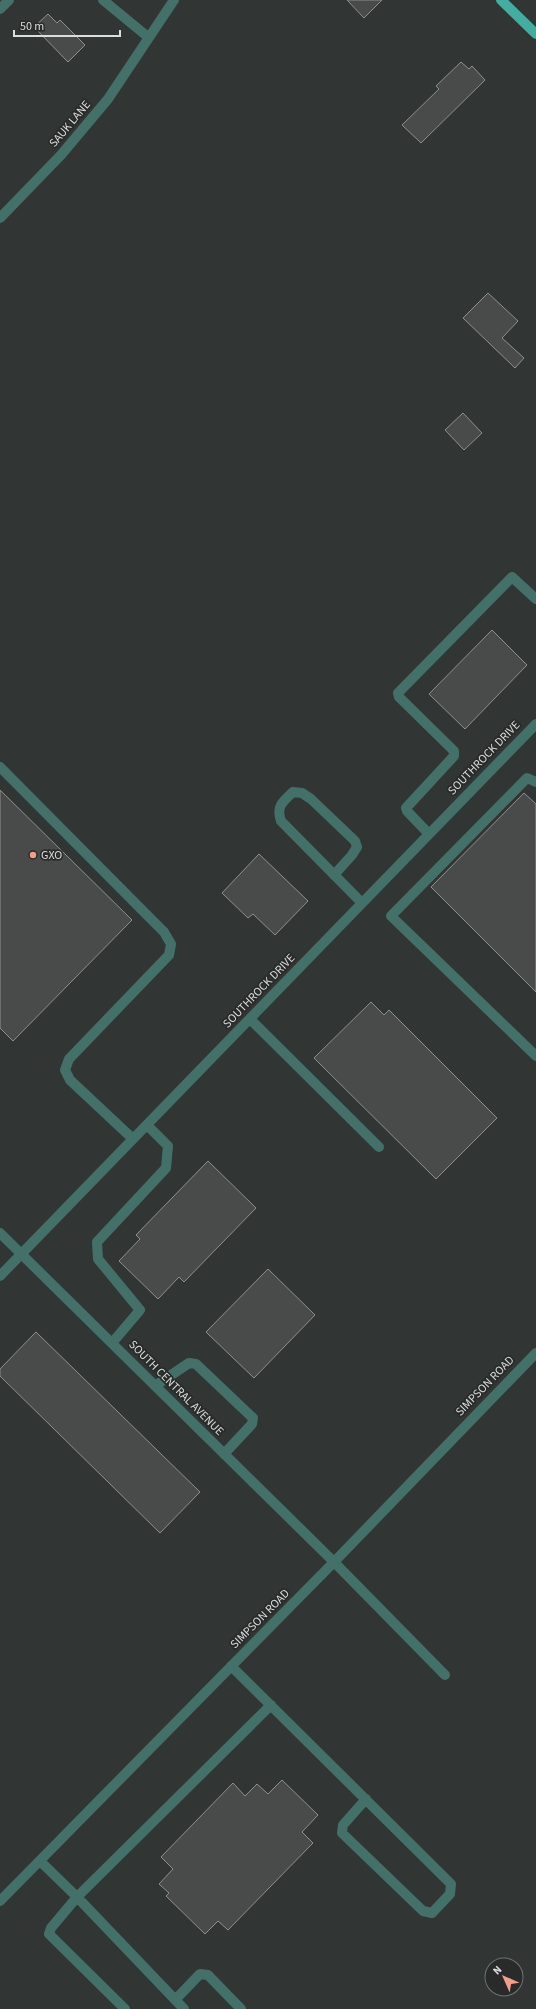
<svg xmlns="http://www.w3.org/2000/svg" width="536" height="2009" font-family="'Source Sans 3',sans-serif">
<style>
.building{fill:#484b4a;stroke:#8d9090}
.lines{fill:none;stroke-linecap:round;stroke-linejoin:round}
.minor{stroke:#43716a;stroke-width:10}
.major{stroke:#43ad9f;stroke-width:10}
.poi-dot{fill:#f49d8a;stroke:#282b2a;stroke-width:1.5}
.labels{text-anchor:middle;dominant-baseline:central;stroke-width:3.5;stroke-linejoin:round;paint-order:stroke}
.street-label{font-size:12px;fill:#dcdede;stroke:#282b2a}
.poi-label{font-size:12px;fill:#dcdede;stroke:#282b2a;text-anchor:start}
</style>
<rect width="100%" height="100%" fill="#313534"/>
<path class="building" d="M 347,0 L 382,0 L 364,18 Z
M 48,14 L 57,23 L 60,20 L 85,45 L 68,62 L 34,27 Z
M 461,62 L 469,69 L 472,66 L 485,80 L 421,143 L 402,125 L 439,89 L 436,86 Z
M 488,293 L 518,321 L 502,338 L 524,358 L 515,368 L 463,318 Z
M 463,413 L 482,433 L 464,450 L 445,430 Z
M 492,630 L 527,665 L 465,729 L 429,694 Z
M 0,790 L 132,920 L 13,1041 L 0,1028 Z
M 524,793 L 536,804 L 536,992 L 431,887 Z
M 259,854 L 308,901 L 275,935 L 253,914 L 248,918 L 222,893 Z
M 371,1002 L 384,1015 L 389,1010 L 497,1118 L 436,1179 L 314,1058 Z
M 208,1161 L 256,1208 L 184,1282 L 179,1277 L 158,1299 L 119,1261 L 140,1239 L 136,1235 Z
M 268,1269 L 315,1315 L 254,1378 L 206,1332 Z
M 36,1332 L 200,1492 L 160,1533 L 0,1376 L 0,1369 Z
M 282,1780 L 318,1815 L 302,1832 L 313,1843 L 228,1930 L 218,1921 L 205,1934 L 166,1896 L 169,1893 L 159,1884 L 173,1869 L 161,1857 L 233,1783 L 245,1796 L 257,1784 L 268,1794 Z"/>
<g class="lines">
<path class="minor" d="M 103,0 L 148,37
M 0,9 L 9,0
M 0,218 L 61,155 L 108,99 L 174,0
M 0,767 L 148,916 L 164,932 L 171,944 L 169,955 L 69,1059 L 65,1070 L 70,1080 L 133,1139
M 536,782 L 527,778 L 391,916 L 536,1056
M 429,834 L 407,811 L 406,808 L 454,756 L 454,751 L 399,697 L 398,693 L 512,577 L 536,599
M 334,875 L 352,855 L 357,847 L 355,841 L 311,799 L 302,793 L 293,792 C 282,802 276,807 281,821 L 362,903
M 250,1019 L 379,1147
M 0,1233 L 334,1562 L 445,1675
M 0,1276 L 536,724
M 112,1343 L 140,1310 L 98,1259 L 97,1242 L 166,1168 L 168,1146 L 147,1125
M 155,1386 L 189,1363 L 196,1364 L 253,1418 L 252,1424 L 224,1454
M 231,1666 L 451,1884 L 450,1894 L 432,1913 L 423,1911 L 342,1833 L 343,1825 L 366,1799
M 40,1861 L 77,1897 L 271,1705
M 0,1901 L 334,1562 L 536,1353
M 175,2000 L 200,1974 L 208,1975 L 241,2009
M 125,2009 L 49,1934 L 51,1928 L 77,1897 L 184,2009"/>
<path class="major" d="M 501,0 L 536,34"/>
</g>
<circle class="poi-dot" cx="33" cy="855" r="4"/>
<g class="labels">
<g class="street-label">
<text transform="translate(70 124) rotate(-50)">SAUK LANE</text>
<text transform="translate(484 758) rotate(-46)">SOUTHROCK DRIVE</text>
<text transform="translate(259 991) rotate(-46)">SOUTHROCK DRIVE</text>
<text transform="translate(485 1386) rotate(-46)">SIMPSON ROAD</text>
<text transform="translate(176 1388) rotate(45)">SOUTH CENTRAL AVENUE</text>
<text transform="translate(260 1619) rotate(-45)">SIMPSON ROAD</text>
</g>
<g class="poi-label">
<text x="41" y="855">GXO</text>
</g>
</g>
<g transform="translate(504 1977) rotate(315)"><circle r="19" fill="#282b2a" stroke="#707372"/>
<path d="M0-3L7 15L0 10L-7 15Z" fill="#f49d8a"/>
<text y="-6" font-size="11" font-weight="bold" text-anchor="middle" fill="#dcdede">N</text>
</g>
<path d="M14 30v6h106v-6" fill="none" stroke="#dcdede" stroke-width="2"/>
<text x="20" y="30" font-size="12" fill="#dcdede" stroke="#282b2a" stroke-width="3" paint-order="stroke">50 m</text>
</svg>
